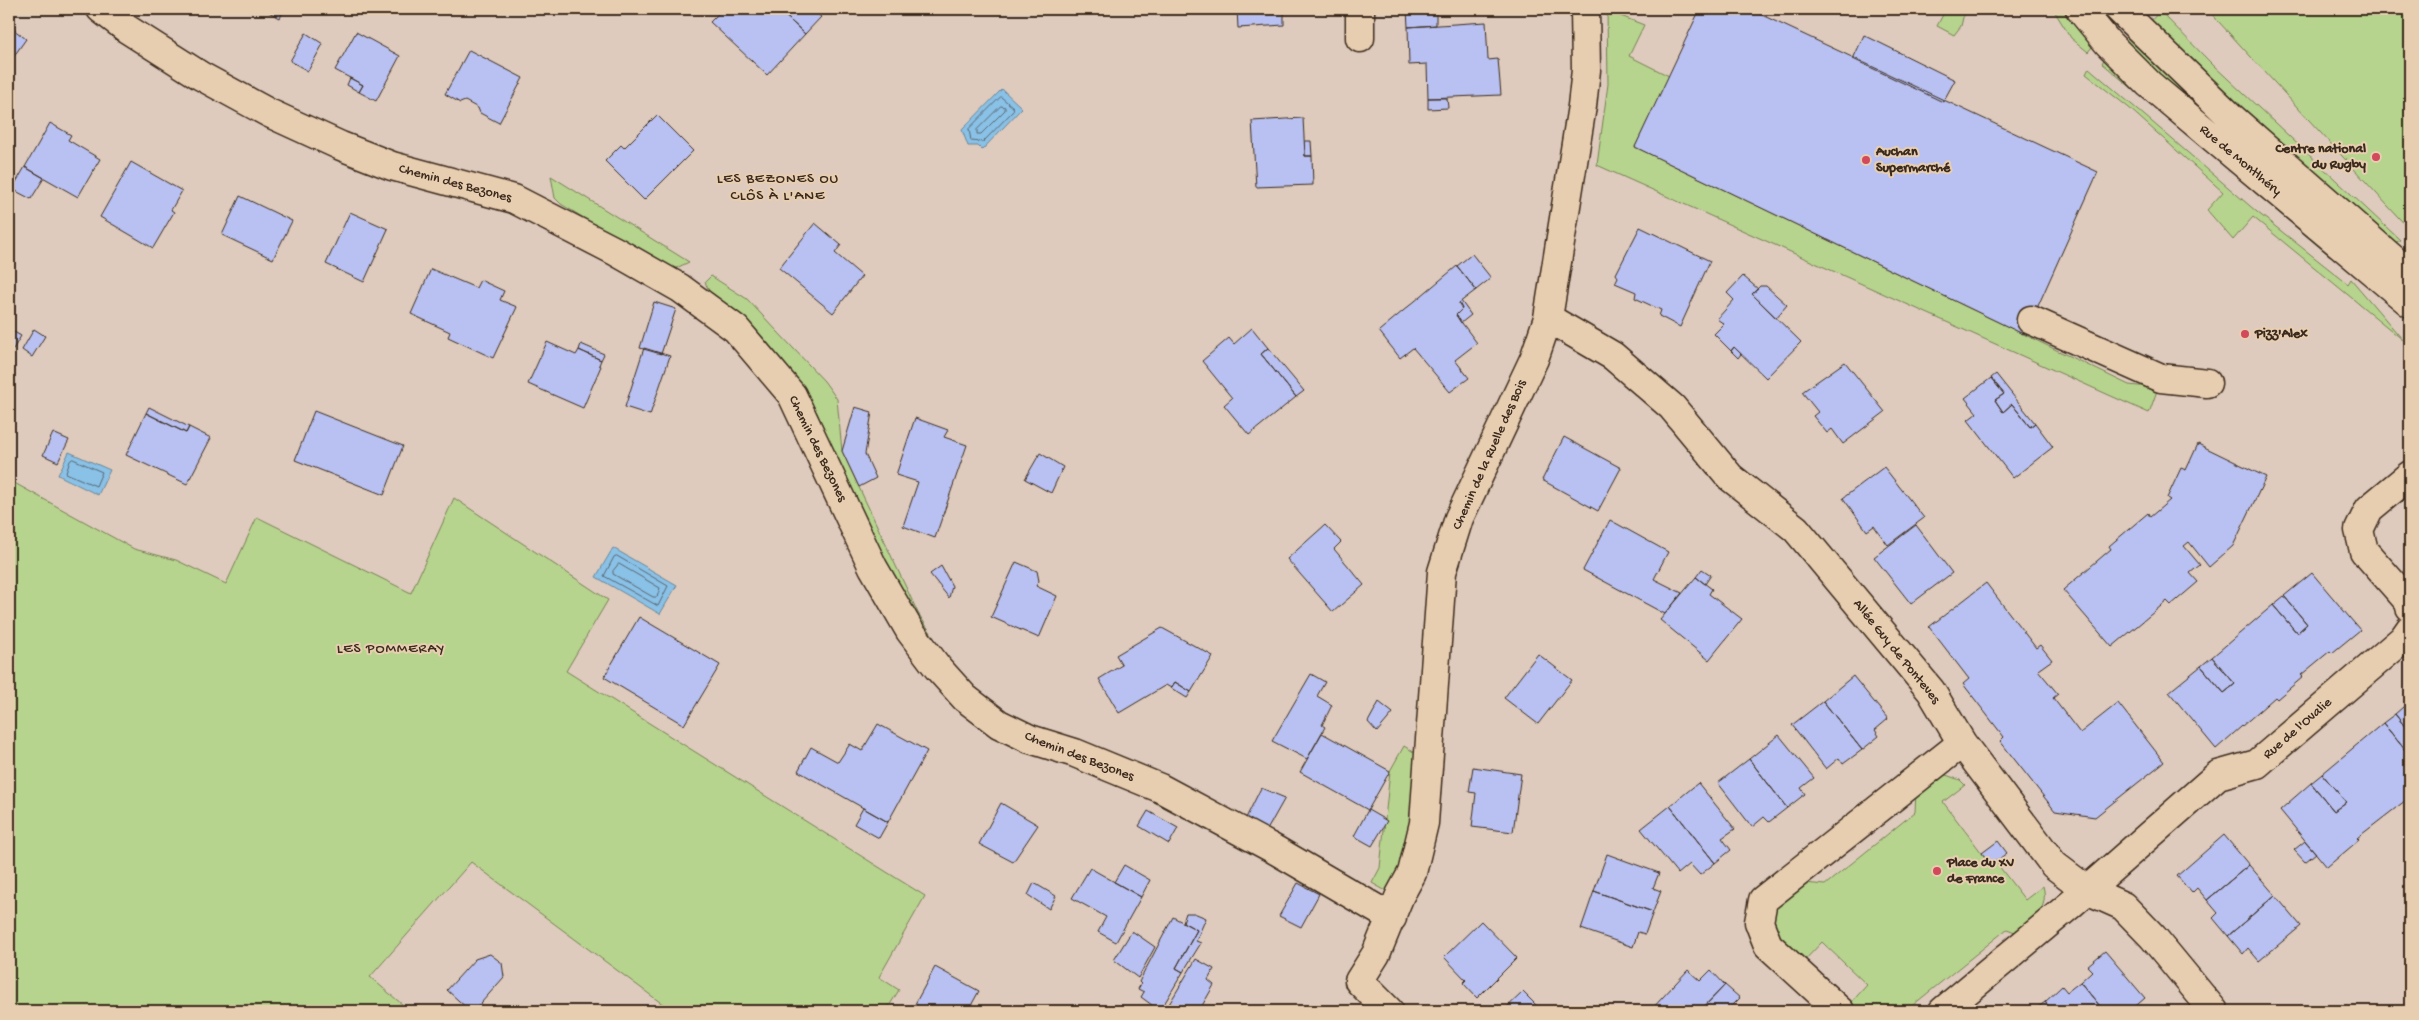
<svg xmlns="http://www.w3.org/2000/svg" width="2419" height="1020" font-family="'Gochi Hand',sans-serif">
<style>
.green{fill:#b6d48d;stroke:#787f56}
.water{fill:#89c1e7;stroke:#6a8597}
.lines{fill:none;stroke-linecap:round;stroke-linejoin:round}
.shore{stroke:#5a666e;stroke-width:1}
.building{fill:#b8c1f2;stroke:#3b2a1e}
.minor-casing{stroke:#3b2a1e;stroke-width:31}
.major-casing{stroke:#3b2a1e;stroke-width:31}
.minor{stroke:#e8ceb0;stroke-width:28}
.major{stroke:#e8ceb0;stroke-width:28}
.poi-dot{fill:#d1495b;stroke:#e8ceb0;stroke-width:2}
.labels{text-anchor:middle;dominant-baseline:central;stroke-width:4;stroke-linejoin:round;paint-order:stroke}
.poi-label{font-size:14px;font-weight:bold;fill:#3b2a1e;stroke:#e8ceb0;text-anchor:start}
.street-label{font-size:14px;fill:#3b2a1e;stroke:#e8ceb0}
.neighbourhood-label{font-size:15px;letter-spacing:1px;fill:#3b2a1e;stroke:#e8ceb0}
</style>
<rect width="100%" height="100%" fill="#decbbd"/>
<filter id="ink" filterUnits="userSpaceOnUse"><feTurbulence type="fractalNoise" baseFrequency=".02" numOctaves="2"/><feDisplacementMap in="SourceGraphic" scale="10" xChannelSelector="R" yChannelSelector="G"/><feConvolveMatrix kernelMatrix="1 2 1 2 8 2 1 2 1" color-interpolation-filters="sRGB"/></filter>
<g filter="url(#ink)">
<path class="green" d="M 1607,9 L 1621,9 L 1618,15 L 1644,25 L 1629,56 L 1669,76 L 1635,147 L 2129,385 L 2158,388 L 2149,413 L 1597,165 L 1608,84 Z
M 1946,9 L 1965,9 L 1961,26 L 1954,35 L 1937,26 Z
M 2053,9 L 2065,9 L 2095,43 L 2088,52 L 2071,38 Z
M 2207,9 L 2410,9 L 2410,230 Z
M 2160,11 L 2212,64 L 2400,240 L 2392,245 L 2147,25 Z
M 2129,37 L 2277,182 L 2122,44 Z
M 2106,56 L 2335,251 L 2330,256 L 2102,63 Z
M 2089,68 L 2257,212 L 2348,284 L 2351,279 L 2403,340 L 2253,217 L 2233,240 L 2207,210 L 2223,192 L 2128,107 L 2086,74 Z
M 551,176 L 689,262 L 672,270 L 662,266 L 561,204 L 555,198 Z
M 711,276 L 747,299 L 824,381 L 837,399 L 842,451 L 918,613 L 933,636 L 913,619 L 872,537 L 817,413 L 799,384 L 709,291 L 705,282 Z
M 9,480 L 134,549 L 176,560 L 226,584 L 257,517 L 411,593 L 454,498 L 608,600 L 566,671 L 925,896 L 879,977 L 899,990 L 886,1011 L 672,1011 L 471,862 L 370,977 L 410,1011 L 9,1011 Z
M 1404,746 L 1420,756 L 1409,829 L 1393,895 L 1372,883 L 1380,868 L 1390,771 Z
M 1946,775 L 1960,780 L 1965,785 L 1943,802 L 1991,865 L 1995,861 L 2025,900 L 2043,886 C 2049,908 2034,920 2020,934 L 2007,929 L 1908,1009 L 1910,1011 L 1854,1011 L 1848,1006 L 1867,985 L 1822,942 L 1802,963 C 1779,941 1767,939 1775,905 L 1805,883 L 1825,885 L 1915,812 L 1916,791 L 1935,777 Z"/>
<path class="water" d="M 1002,89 L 1022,108 L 982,150 L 978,146 L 968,146 L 962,130 Z
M 69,452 L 110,470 L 98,495 L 58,475 Z
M 613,548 L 677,585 L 660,614 L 596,577 Z"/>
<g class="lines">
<path class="shore" d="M 1001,97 L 1013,107 L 1014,110 L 983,142 L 971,141 L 969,129 Z
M 1001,106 L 1005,107 L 1005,110 L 981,134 L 977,134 L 977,130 Z
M 73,459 L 102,472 L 96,486 L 66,473 L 70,461 Z
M 617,556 L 668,586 L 658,606 L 604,576 L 614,557 Z
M 619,564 L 660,588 L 657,597 L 653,597 L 613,574 L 613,571 Z"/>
</g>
<path class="building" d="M 263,9 L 285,9 L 280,18 Z
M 723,9 L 778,9 L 805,34 L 767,75 L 710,22 Z
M 778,9 L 812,9 L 821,17 L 805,34 Z
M 1237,9 L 1284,9 L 1284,25 L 1238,28 Z
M 1407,9 L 1436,9 L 1436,25 L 1408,27 Z
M 1700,9 L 1749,9 L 2098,172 L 2038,306 L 2023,334 L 1635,147 Z
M 1486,22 L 1488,60 L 1498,59 L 1501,95 L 1428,98 L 1427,64 L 1409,65 L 1408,27 Z
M 9,26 L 26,39 L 9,63 Z
M 356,32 L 400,56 L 376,101 L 359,92 L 363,85 L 335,70 Z
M 306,33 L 323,44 L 308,71 L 290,61 Z
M 1864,35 L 1955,80 L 1943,102 L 1853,59 Z
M 469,50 L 523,78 L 499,123 L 480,113 L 478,108 L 465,101 L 460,103 L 445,94 Z
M 350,78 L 363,85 L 359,92 L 347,85 Z
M 1428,98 L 1447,98 L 1448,108 L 1428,109 Z
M 657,115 L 693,151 L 644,200 L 605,161 L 621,145 L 624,148 Z
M 1303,118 L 1305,156 L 1312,156 L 1313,185 L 1256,187 L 1252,121 Z
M 50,123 L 71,135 L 68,140 L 100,159 L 78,197 L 25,167 Z
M 1305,141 L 1311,141 L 1312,156 L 1305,156 Z
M 131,162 L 182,191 L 171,210 L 174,212 L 153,248 L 100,217 Z
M 25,167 L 44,178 L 31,199 L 12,189 Z
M 240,196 L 292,221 L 273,259 L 222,235 Z
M 350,212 L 388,229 L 364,282 L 326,264 Z
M 815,223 L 841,245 L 835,253 L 862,276 L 833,313 L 779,268 Z
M 1640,227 L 1710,261 L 1680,327 L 1659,316 L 1661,310 L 1635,298 L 1636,292 L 1615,283 L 1618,277 L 1616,274 Z
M 1472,254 L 1491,278 L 1476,290 L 1457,266 Z
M 1457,266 L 1476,290 L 1459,303 L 1462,309 L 1456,315 L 1477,343 L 1455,360 L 1469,378 L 1450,392 L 1413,348 L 1400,358 L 1379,331 Z
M 431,269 L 476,288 L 480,280 L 504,291 L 500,300 L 517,307 L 493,358 L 448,337 L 450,332 L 411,314 Z
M 1743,276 L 1758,289 L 1752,294 L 1801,342 L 1766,378 L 1734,347 L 1731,351 L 1714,334 L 1724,324 L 1717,319 L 1734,300 L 1727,293 Z
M 1760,286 L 1766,286 L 1787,305 L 1776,318 L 1752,294 Z
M 1461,301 L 1471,315 L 1461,323 L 1456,315 L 1462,309 L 1459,303 Z
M 654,302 L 676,309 L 661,354 L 640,348 Z
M 1252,328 L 1268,348 L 1261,354 L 1296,397 L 1249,435 L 1224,405 L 1232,398 L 1202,361 L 1229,338 L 1234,344 Z
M 9,329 L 21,336 L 9,356 Z
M 34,329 L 45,336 L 32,357 L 22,350 Z
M 547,342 L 576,355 L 579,350 L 601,360 L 599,365 L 601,366 L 583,408 L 528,384 Z
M 581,344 L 604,354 L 601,360 L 579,350 Z
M 1734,347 L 1741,354 L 1738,358 L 1731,351 Z
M 644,348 L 670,356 L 650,415 L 625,407 Z
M 1268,348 L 1304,391 L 1296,397 L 1261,354 Z
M 1845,362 L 1885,412 L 1843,444 L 1832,429 L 1827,433 L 1813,416 L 1818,412 L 1802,392 Z
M 1996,374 L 2035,423 L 2030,427 L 2012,404 L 2003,412 L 1995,400 L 2004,394 L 1991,378 Z
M 1991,378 L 2004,394 L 1995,400 L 2003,412 L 2012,404 L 2030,427 L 2035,423 L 2053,447 L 2013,478 L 1968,420 L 1977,413 L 1965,398 Z
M 149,407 L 189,427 L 186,433 L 146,413 Z
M 855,407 L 872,412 L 865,454 L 876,478 L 859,487 L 842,451 Z
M 314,411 L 403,446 L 384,495 L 295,460 Z
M 146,413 L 186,433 L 189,427 L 211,438 L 187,484 L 126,455 Z
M 915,418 L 948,430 L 944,437 L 967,445 L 935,538 L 903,526 L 918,482 L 896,475 Z
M 53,433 L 69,440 L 58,462 L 43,455 Z
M 1564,437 L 1621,468 L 1598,511 L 1542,480 Z
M 2198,444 L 2266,477 L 2233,546 L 2209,567 L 2189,542 L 2184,546 L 2200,565 L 2190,573 L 2198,582 L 2171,605 L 2167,601 L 2112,647 L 2063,590 L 2111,549 L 2109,546 L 2148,513 L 2150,517 L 2170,500 L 2167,498 L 2181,468 L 2186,470 Z
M 1040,453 L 1063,467 L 1051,493 L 1025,479 Z
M 1884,467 L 1924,518 L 1888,545 L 1874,526 L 1867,531 L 1843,498 Z
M 1610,520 L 1668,552 L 1654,579 L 1682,593 L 1665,614 L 1583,570 Z
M 1325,525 L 1341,542 L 1334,549 L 1364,585 L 1333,612 L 1287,559 Z
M 1916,525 L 1952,573 L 1911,604 L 1874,557 Z
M 1016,562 L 1037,571 L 1039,581 L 1036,586 L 1057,596 L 1039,638 L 991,617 Z
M 941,566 L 952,586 L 949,598 L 930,574 Z
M 1702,569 L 1711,575 L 1705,584 L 1696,577 Z
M 2312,573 L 2360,630 L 2332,653 L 2330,651 L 2301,675 L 2303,677 L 2277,699 L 2275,697 L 2216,749 L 2169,692 L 2201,666 L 2224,693 L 2235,684 L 2212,657 L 2273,605 L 2297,633 L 2307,624 L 2284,596 Z
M 1696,577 L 1712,589 L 1709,594 L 1742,619 L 1709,660 L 1660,620 Z
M 1986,583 L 2036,648 L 2040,645 L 2052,660 L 2038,670 L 2058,694 L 2053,698 L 2080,733 L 2118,703 L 2164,762 L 2095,817 L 2055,811 L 2000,741 L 2004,737 L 1963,684 L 1969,679 L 1929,627 Z
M 2284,596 L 2307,624 L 2297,633 L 2273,605 Z
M 639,617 L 720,665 L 684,725 L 604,677 Z
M 1162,628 L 1213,656 L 1191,692 L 1175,682 L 1171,688 L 1166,685 L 1119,713 L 1099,679 L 1122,665 L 1116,655 Z
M 1538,654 L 1572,680 L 1538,724 L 1504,698 Z
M 2212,657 L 2235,684 L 2224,693 L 2201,666 Z
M 1311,674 L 1325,682 L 1317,696 L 1332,705 L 1322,725 L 1325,727 L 1307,759 L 1272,741 Z
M 1853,676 L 1888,719 L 1875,730 L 1879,736 L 1862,750 L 1823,701 Z
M 1175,682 L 1191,692 L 1187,698 L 1171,688 Z
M 1823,701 L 1862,750 L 1843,764 L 1839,758 L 1826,769 L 1792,725 Z
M 2410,701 L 2410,733 L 2395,714 Z
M 1379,702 L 1393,713 L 1377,732 L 1368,722 Z
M 2395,714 L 2410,733 L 2410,748 L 2406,751 L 2383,723 Z
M 2383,723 L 2406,751 L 2410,748 L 2410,797 L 2357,838 L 2359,840 L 2327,867 L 2280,810 L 2311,783 L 2334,811 L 2346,802 L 2322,774 Z
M 878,724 L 927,751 L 888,822 L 798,771 L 811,747 L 838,762 L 850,744 L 862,751 Z
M 1322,733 L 1390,771 L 1368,810 L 1300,772 Z
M 1779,735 L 1814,778 L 1801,788 L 1805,794 L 1787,808 L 1749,759 Z
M 1749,759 L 1787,808 L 1769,822 L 1764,817 L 1752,827 L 1718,783 Z
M 1473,767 L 1521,774 L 1513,832 L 1472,827 L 1476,793 L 1469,792 Z
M 2322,774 L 2346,802 L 2334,811 L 2311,783 Z
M 1698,783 L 1735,829 L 1722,838 L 1731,850 L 1715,863 L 1670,806 Z
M 1261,788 L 1285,798 L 1267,830 L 1246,818 Z
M 1001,803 L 1038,825 L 1013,862 L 979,844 Z
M 1670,806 L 1715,863 L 1700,875 L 1690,864 L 1678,874 L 1641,829 Z
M 863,808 L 888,822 L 879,838 L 854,824 Z
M 1368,810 L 1387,821 L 1372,846 L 1354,836 Z
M 1148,811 L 1178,828 L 1169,844 L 1139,826 Z
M 2224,835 L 2249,865 L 2207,900 L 2197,888 L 2192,893 L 2177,876 Z
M 1998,841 L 2007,853 L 1991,865 L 1982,853 Z
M 2305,841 L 2316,853 L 2305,862 L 2294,850 Z
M 1607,854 L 1659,873 L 1653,888 L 1661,891 L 1653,912 L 1594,891 Z
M 1124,865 L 1150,880 L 1141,897 L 1114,882 Z
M 2249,865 L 2275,895 L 2228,936 L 2213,918 L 2218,913 L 2207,900 Z
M 1090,868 L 1141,897 L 1116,942 L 1098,932 L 1106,917 L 1072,898 Z
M 1034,883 L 1056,896 L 1049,909 L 1028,895 Z
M 1298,883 L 1319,894 L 1301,927 L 1279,916 Z
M 1594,891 L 1653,912 L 1645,934 L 1638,932 L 1633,947 L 1581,929 Z
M 2275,895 L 2301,926 L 2259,961 L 2248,948 L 2243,954 L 2228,936 Z
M 1186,913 L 1194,913 L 1206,918 L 1196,941 L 1201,943 L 1183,972 L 1176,968 L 1197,930 L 1183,922 Z
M 1173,917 L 1197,930 L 1176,968 L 1183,972 L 1160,1011 L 1141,997 L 1144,992 L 1138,989 L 1141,984 L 1139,982 Z
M 1481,921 L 1517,958 L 1477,998 L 1463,983 L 1466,980 L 1444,957 Z
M 1132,931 L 1155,947 L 1138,978 L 1114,960 Z
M 2105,951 L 2145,998 L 2130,1011 L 2104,1011 L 2080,982 L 2092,971 L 2087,966 Z
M 490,954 L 502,963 L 504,977 L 474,1011 L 470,1011 L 447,990 L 475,959 Z
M 1196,959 L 1214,969 L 1208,980 L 1214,985 L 1199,1011 L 1165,1011 Z
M 935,967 L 979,991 L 968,1011 L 927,1011 L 915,1004 Z
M 1688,970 L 1700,981 L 1711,970 L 1725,985 L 1700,1011 L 1650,1011 Z
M 2080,982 L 2104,1011 L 2053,1011 L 2045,1002 L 2062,986 L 2067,992 Z
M 1725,985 L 1740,998 L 1730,1008 L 1733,1011 L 1700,1011 Z
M 1523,992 L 1542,1011 L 1503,1011 Z
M 2045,1002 L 2053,1011 L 2033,1011 Z"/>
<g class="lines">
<g class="minor-casing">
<path id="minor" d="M 101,9 L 127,29 L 201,76 L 269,113 L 341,146 L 392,166 L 514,199 L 615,251 L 680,288 L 736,329 L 792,395 L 873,567 L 910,631 L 938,668 L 965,698 L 999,724 L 1030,739 L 1075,753 L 1160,788 L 1272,848 L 1392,918
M 1360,9 L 1360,38
M 1548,318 L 1613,356 L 1672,407 L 1730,477 L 1796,529 L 1931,691 L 1962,743 L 2054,865 L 2087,890 L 2123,906 L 2153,937 L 2214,1011
M 2031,320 L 2161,378 L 2207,383
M 2410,475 L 2369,509 L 2359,530 L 2364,551 L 2409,602 L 2410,607
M 1389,1011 L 1359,981 L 1376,954 L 1400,895 L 1412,873 L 1424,823 L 1442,572 L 1459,518 L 1534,359 L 1548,318 L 1582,106 L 1586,70 L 1585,9
M 1840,1011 L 1768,945 L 1759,922 L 1763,900 L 1962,743
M 1943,1011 L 2070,905 L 2218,775 L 2257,764 L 2403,639 L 2410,629"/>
</g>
<g class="major-casing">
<path id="major" d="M 2080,9 L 2108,43 L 2149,84 L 2410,303
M 2119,9 L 2232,118 L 2410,274"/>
</g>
<use href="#minor" class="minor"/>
<use href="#major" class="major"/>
</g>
</g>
<g class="poi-dot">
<circle cx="2376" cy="157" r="5"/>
<circle cx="1866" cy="160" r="5"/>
<circle cx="2245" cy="334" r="5"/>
<circle cx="1937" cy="871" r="5"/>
</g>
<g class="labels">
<g class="poi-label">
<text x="2366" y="149" text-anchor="end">Centre national<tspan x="2366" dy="16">du Rugby</tspan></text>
<text x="1876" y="152">Auchan<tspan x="1876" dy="16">Supermarché</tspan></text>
<text x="2255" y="334">Pizz'Alex</text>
<text x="1947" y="863">Place du XV<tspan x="1947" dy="16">de France</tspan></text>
</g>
<g class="street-label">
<text transform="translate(2240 161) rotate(40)">Rue de Montlhéry</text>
<text transform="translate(455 184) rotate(15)">Chemin des Bezones</text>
<text transform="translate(817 449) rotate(64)">Chemin des Bezones</text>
<text transform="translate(1490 455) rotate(-66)">Chemin de la Ruelle des Bois</text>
<text transform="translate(1896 652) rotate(51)">Allée Guy de Ponteves</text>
<text transform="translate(2298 729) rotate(-41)">Rue de l'Ovalie</text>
<text transform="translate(1079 757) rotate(21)">Chemin des Bezones</text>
</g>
<g class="neighbourhood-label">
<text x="778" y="179">LES BEZONES OU<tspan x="778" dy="17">CLÔS À L'ANE</tspan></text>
<text x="391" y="649">LES POMMERAY</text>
</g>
</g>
<rect width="2419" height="1020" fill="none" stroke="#e8ceb0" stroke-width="30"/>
<rect x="15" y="15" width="2389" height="990" fill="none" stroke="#3b2a1e" stroke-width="2" filter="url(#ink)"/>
</svg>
